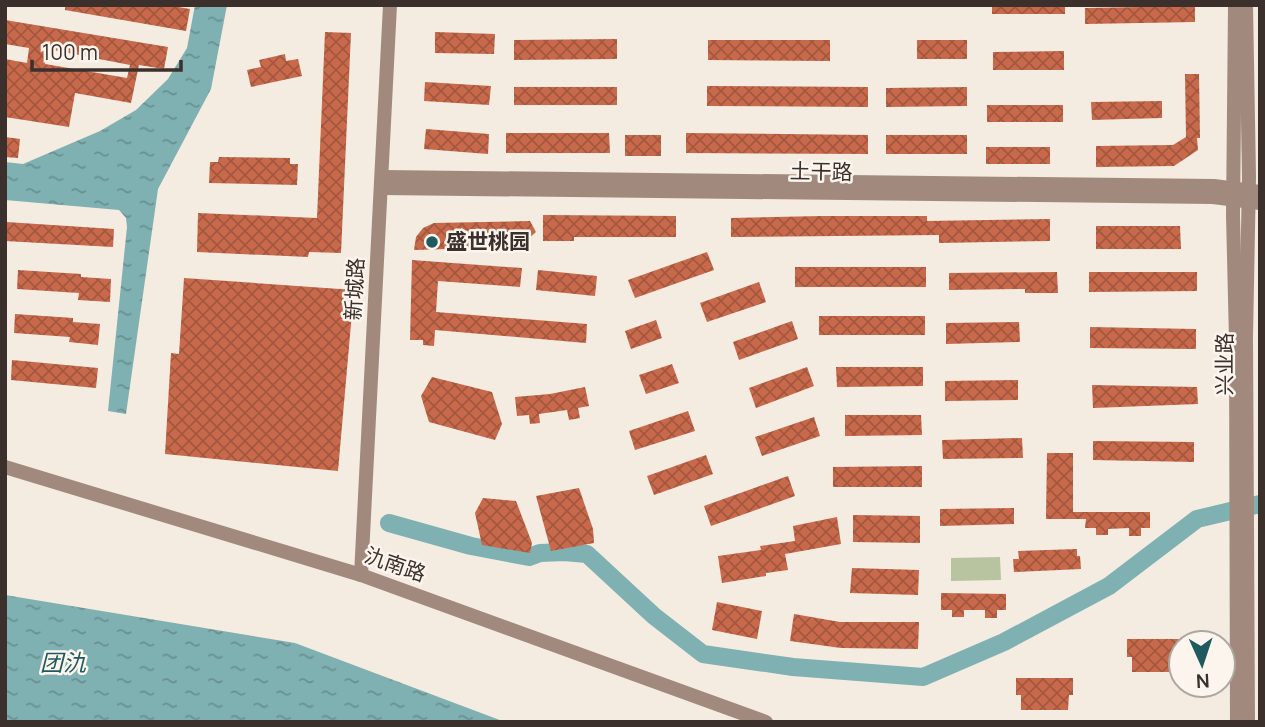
<svg xmlns="http://www.w3.org/2000/svg" width="1265" height="727" font-family="Manrope,'Noto Sans SC',sans-serif">
	<style>
		.grass { fill: #b8c4a0 }
		.water { fill: url(#water-ripples) }
		.lines { fill: none; stroke-linecap: round; stroke-linejoin: round }
		.river { stroke: #7fb0b2; stroke-width: 18 }
		.building { fill: url(#building-cross-hatch); fill-rule: evenodd }
		.secondary { stroke: #a18a7d; stroke-width: 14 }
		.poi-dot { fill: #1f5a5e; stroke: #fbf5ee; stroke-width: 2.5 }
		.labels { text-anchor: middle; stroke-width: 5; stroke-linejoin: round; paint-order: stroke }
		.street-label { font-size: 21px; fill: #3b302b; stroke: #fbf5ee }
		.poi-label { font-size: 21px; font-weight: bold; fill: #3b302b; stroke: #fbf5ee; text-anchor: start }
		.water-label { font-size: 23px; font-style: italic; fill: #1f5a5e; stroke: #fbf5ee }
	</style>
	<defs>
		<pattern id="water-ripples" width="26" height="14" patternUnits="userSpaceOnUse" patternTransform="scale(1.75)"><rect width="26" height="14" fill="#7fb0b2"/><path d="M2 4q2-2 4 0t4 0M15 11q2-2 4 0t4 0" fill="none" stroke="#699091"/></pattern>
		<pattern id="building-cross-hatch" width="8" height="8" patternUnits="userSpaceOnUse" patternTransform="scale(1.75)"><rect width="8" height="8" fill="#c8694b"/><path d="M0 0l8 8M0 8l8-8" fill="none" stroke="#a4573f"/></pattern>
	</defs>
	<rect width="100%" height="100%" fill="#f4ebe1"/>
	<path class="grass" d="M1000 557 1001 580 951 581V558Z"/>
	<g class="water">
		<path d="M195 5H227L211 89 158 189 126 414 108 411 127 227 126 218 119 210 5 200V162L23 164 100 131 136 110 168 79 187 48Z"/>
		<path d="M5 595 295 643 505 722H5Z"/>
	</g>
	<g class="lines">
		<path class="river" d="M389 523 471 546 529 557 540 553 564 552 587 554 654 616 703 654 793 667 923 677 1004 642 1109 586 1197 519 1260 504"/>
	</g>
	<g class="building">
		<path d="M65 5H167L190 9 186 31 65 10Z"/>
		<rect x="992" y="5" width="73" height="9"/>
		<path d="M1195 6V22L1085 24V8Z"/>
		<path d="M5 20 168 47 164 69 139 65 131 103 75 93 69 127 5 117V59L27 63 29 48 5 44ZM48 49 130 65 127 78 45 64Z"/>
		<path d="M325 32 351 33 341 253 309 252 308 257 197 252 198 213 317 218Z"/>
		<path d="M435 32 495 34 494 54 435 53Z"/>
		<path d="M617 39V59L514 60V40Z"/>
		<path d="M708 40H830V61L708 60Z"/>
		<rect x="917" y="40" width="50" height="19"/>
		<path d="M1064 51V70H993V52Z"/>
		<path d="M285 54 286 61 298 59 302 76 251 87 247 70 261 67 259 60Z"/>
		<path d="M1185 74H1199L1200 138H1197L1198 150 1174 166 1096 167V146L1173 145 1186 137Z"/>
		<path d="M425 82 491 86 489 105 424 101Z"/>
		<path d="M707 86 868 87V107L707 106Z"/>
		<rect x="514" y="87" width="103" height="18"/>
		<path d="M967 87V106L886 107V88Z"/>
		<path d="M1162 101V118L1092 120 1091 102Z"/>
		<rect x="987" y="105" width="76" height="17"/>
		<path d="M426 129 489 134 488 154 424 149Z"/>
		<path d="M506 133H609L610 153H506Z"/>
		<path d="M686 133 868 135V154L686 153Z"/>
		<rect x="625" y="135" width="36" height="21"/>
		<rect x="886" y="135" width="81" height="19"/>
		<path d="M5 137 20 139 18 158 5 157Z"/>
		<rect x="986" y="147" width="64" height="17"/>
		<path d="M219 157 290 158V164H298L297 185 209 183 210 162H218Z"/>
		<path d="M543 215 676 216V237H574V241H543Z"/>
		<path d="M821 216H927V221L1050 219V241L939 243V235L731 237V218Z"/>
		<path d="M530 221 536 232 519 247 414 250 416 237 423 228 434 223Z"/>
		<path d="M6 222 114 229 113 247 5 241Z"/>
		<path d="M1096 226H1180L1181 249H1096Z"/>
		<path d="M707 252 714 270 635 298 628 280Z"/>
		<path d="M412 260 522 268 520 287 438 281 436 312 587 324 586 343 435 330 434 346 423 345V340H410Z"/>
		<rect x="795" y="267" width="131" height="20"/>
		<path d="M18 270 81 274V277L111 279 110 302 78 300 79 293 17 289Z"/>
		<path d="M538 270 597 276 595 296 536 290Z"/>
		<path d="M1057 272 1058 293H1025V289L949 290V273Z"/>
		<path d="M1089 272H1197V291L1089 292Z"/>
		<path d="M184 278 354 290 338 471 165 454 171 353 179 354Z"/>
		<path d="M759 282 766 302 707 322 700 303Z"/>
		<path d="M15 314 73 318V322L100 324 98 345 69 342 70 337 14 333Z"/>
		<rect x="819" y="316" width="106" height="19"/>
		<path d="M656 320 662 338 631 349 625 331Z"/>
		<path d="M792 321 798 339 739 360 733 342Z"/>
		<path d="M1019 322 1020 342 946 344V323Z"/>
		<path d="M1090 327 1196 329V349L1090 348Z"/>
		<path d="M12 360 98 368 96 388 11 380Z"/>
		<path d="M672 364 679 383 646 394 639 375Z"/>
		<path d="M807 367 814 386 756 408 749 388Z"/>
		<path d="M836 367H923V386L837 387Z"/>
		<path d="M432 377 492 392 502 424 495 440 429 422 421 396Z"/>
		<path d="M1018 380V400L945 401V381Z"/>
		<path d="M1092 385 1197 387 1198 404 1093 408Z"/>
		<path d="M585 387 589 406 578 408 580 418 569 420 567 410 539 414 540 423 530 424 529 415 517 416 515 397 550 394Z"/>
		<path d="M688 411 695 431 635 450 629 431Z"/>
		<path d="M845 415H921L922 435 845 436Z"/>
		<path d="M814 417 820 436 762 456 755 437Z"/>
		<path d="M1022 438 1023 458 943 459 942 440Z"/>
		<path d="M1093 441 1194 442V462L1093 460Z"/>
		<path d="M1047 453H1073V512H1150V528H1141V536H1129V528L1108 529V535H1096V528H1085L1086 519H1046Z"/>
		<path d="M706 455 713 474 654 495 647 476Z"/>
		<path d="M922 466V487H833V467Z"/>
		<path d="M788 476 795 496 711 526 704 506Z"/>
		<path d="M579 488 593 529 594 543 551 551 536 496Z"/>
		<path d="M483 498 516 501 532 543 530 553 482 545 475 513Z"/>
		<path d="M1014 508V524L940 526V509Z"/>
		<path d="M853 515 920 516V543L853 542Z"/>
		<path d="M837 517 841 544 785 554 788 570 766 573V576L722 583 718 556 761 550 760 546 795 541 793 526Z"/>
		<path d="M1077 549V556H1080L1081 569 1014 572 1013 559H1019L1018 551Z"/>
		<path d="M852 568 919 570 918 595 850 593Z"/>
		<path d="M941 593 1006 594V610H997V618H985V610H964V617H952V610H941Z"/>
		<path d="M717 602 762 611 757 639 712 630Z"/>
		<path d="M794 614 840 622H919L918 649 841 648 790 641Z"/>
		<path d="M1127 639H1181L1179 672H1132V657H1127Z"/>
		<path d="M1016 678H1073V695H1069L1068 710H1021V695H1016Z"/>
	</g>
	<g class="lines">
		<g class="secondary">
			<path d="M1235 5 1233 215 1236 339 1237 722"/>
			<path d="M1246 5 1249 177 1246 337 1248 722"/>
			<path d="M383 177 1214 186 1260 192"/>
			<path d="M382 188 1213 197 1260 203"/>
			<path d="M5 467 361 575 766 722"/>
			<path d="M361 575 390 5"/>
		</g>
	</g>
	<circle class="poi-dot" cx="432" cy="242" r="7"/>
	<g class="labels">
		<g class="street-label">
			<text transform="translate(821 172) rotate(1)" y="7">土干路</text>
			<text transform="translate(355 289) rotate(-87)" y="7">新城路</text>
			<text transform="translate(1225 364) rotate(-90)" y="7">兴业路</text>
			<text transform="translate(395 565) rotate(19)" y="7">氿南路</text>
		</g>
		<g class="poi-label">
			<text x="446" y="249">盛世桃园</text>
		</g>
		<g class="water-label">
			<text x="63" y="671">团氿</text>
		</g>
	</g>
	<rect width="1265" height="727" fill="none" stroke="#3b302b" stroke-width="14"/>
	<g transform="translate(1202 664) rotate(177)"><circle r="33" fill="#fbf5ee" stroke="#aea6a0" stroke-width="2"/>
	<path d="M0-5L12 26L0 18L-12 26Z" fill="#1f5a5e"/>
	<text y="-10" font-size="19" font-weight="bold" text-anchor="middle" fill="#3b302b">N</text>
	</g>
	<path d="M32 60v10h149v-10" fill="none" stroke="#3b302b" stroke-width="3.5"/>
	<text x="42" y="60" font-size="21" fill="#3b302b" stroke="#fbf5ee" stroke-width="5" paint-order="stroke">100 m</text>
</svg>
